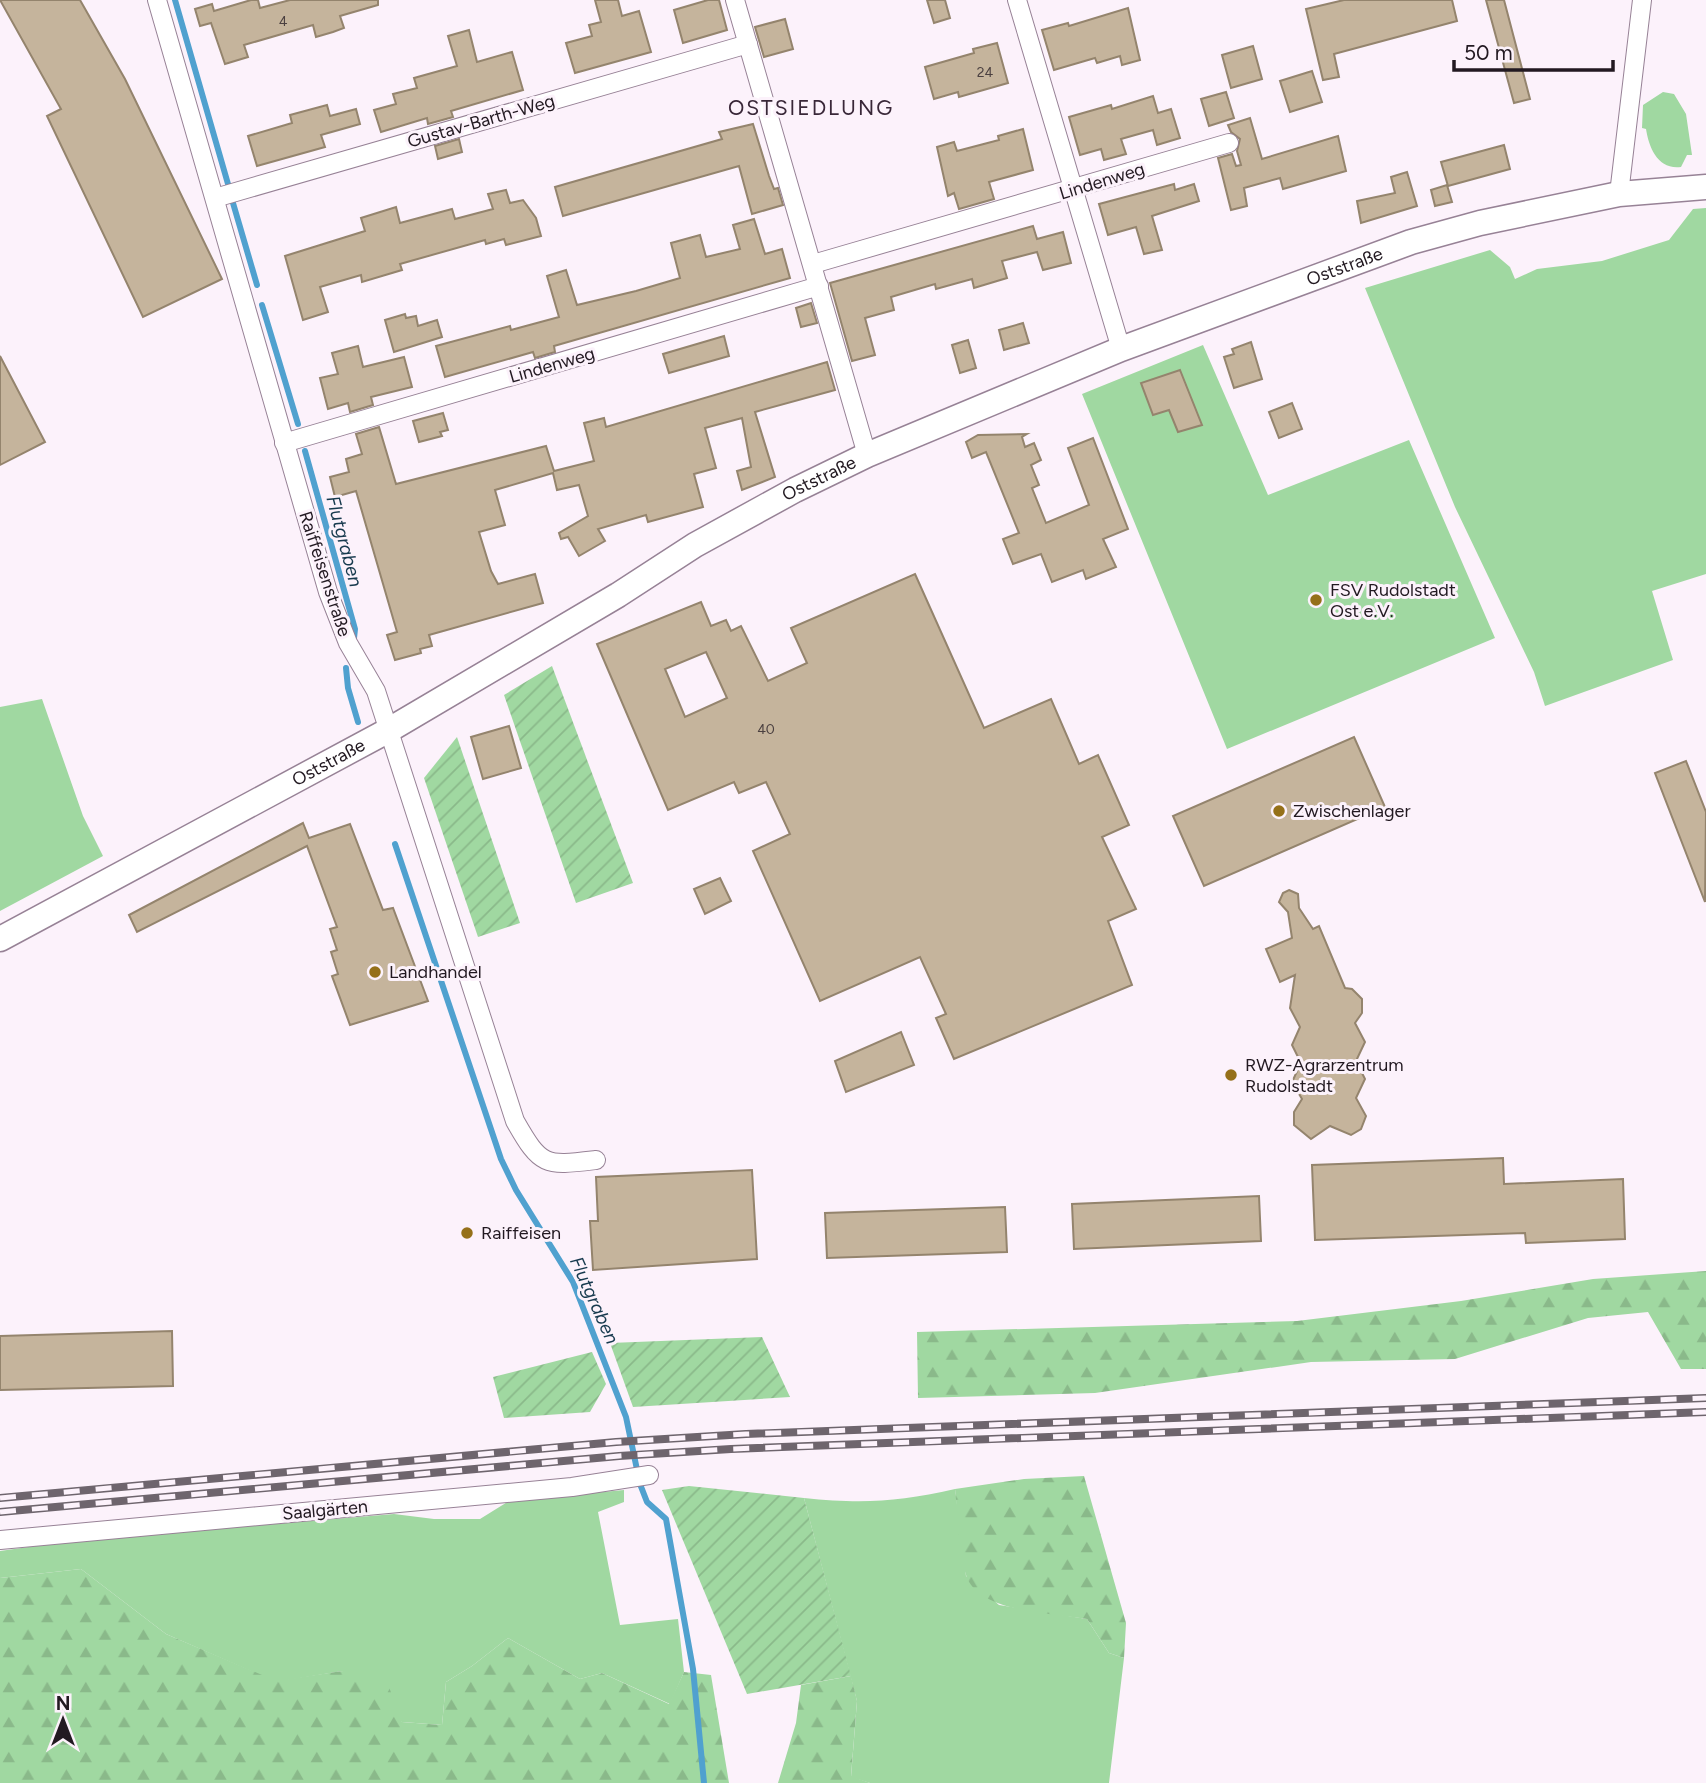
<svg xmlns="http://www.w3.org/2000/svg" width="1706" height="1783" font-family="Figtree,sans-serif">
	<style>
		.grass { fill: #a0d8a1 }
		.forest { fill: url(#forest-firs) }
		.garden { fill: url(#garden-furrows) }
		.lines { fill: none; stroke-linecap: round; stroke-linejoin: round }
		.stream { stroke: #50a1cf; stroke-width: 6 }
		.building { fill: #c5b49c; stroke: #94846d; stroke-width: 2; fill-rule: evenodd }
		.street-casing { stroke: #978296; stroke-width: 20 }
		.secondary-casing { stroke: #978296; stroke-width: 27 }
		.street { stroke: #fff; stroke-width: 18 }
		.secondary { stroke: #fff; stroke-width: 24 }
		.rail-casing { stroke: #6e656d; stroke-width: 8 }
		.rail { stroke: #fcf2fb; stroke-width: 5; stroke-dasharray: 16; stroke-linecap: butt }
		.poi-dot { fill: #957019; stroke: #fcf2fb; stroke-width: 2.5 }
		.labels { text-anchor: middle; stroke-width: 6; stroke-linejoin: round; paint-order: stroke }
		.number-label { font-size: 14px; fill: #4b4040 }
		.street-label { font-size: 18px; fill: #221921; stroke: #fcf2fb }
		.poi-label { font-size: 18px; fill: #221921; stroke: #fcf2fb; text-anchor: start }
		.water-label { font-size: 19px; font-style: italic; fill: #173a4e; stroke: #fcf2fb }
		.quarter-label { font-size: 21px; letter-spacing: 2px; fill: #392738; stroke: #fcf2fb }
	</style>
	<defs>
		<pattern id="forest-firs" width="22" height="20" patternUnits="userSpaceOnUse" patternTransform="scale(1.75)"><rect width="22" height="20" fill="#a0d8a1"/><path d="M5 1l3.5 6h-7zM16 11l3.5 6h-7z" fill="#8ab98a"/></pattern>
		<pattern id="garden-furrows" width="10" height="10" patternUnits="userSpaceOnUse" patternTransform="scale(1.75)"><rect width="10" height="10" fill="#a0d8a1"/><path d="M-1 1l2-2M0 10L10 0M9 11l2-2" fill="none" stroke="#8ab98a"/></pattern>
	</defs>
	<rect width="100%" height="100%" fill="#fcf2fb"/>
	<g class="grass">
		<path d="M1663 92 1674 94 1686 114 1692 155H1687L1681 167C1658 170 1649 148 1646 129L1642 128 1643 105Z"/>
		<path d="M1706 208V574L1652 591 1673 660 1545 706 1534 672 1455 507 1365 288 1490 250 1510 267 1515 279 1537 269 1602 261 1669 240 1693 209Z"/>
		<path d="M1203 345 1268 495 1409 440 1495 638 1227 749 1082 394Z"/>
		<path d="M42 699 83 816 103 856 0 911V707Z"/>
		<path d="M955 1489 966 1576 999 1605 1087 1619 1109 1653 1124 1658 1109 1783H870L851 1777 857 1701 804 1498C862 1504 898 1502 955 1489Z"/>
		<path d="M624 1490V1502L598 1512 620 1625 678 1619 684 1672 670 1704 602 1673 580 1679 508 1638 472 1666 446 1682 442 1725 402 1722 342 1671 276 1682 166 1634 81 1569 0 1578V1551L71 1541 394 1514 434 1519H480L509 1501Z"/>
	</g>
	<g class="forest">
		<path d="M1706 1271V1369H1681L1648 1312 1588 1318 1455 1359 1311 1362 1095 1393 918 1398 917 1332 1297 1321 1461 1301 1593 1279Z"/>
		<path d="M1084 1476 1126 1623 1124 1658 1109 1653 1087 1619C1053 1613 978 1613 966 1575 958 1549 958 1516 955 1489L1024 1479Z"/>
		<path d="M81 1569 166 1634 276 1681 342 1671 386 1679 402 1722 442 1725 446 1682 472 1666 508 1638 580 1679 602 1673 669 1704 684 1672 711 1675 729 1783H0V1578Z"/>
		<path d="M851 1676 857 1701 851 1776 870 1783H778L796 1723 801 1685Z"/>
	</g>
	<g class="garden">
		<path d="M552 666 633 883 576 903 504 695Z"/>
		<path d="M457 737 520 923 478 937 424 778Z"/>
		<path d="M762 1337 790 1397 633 1407 610 1343Z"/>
		<path d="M592 1352 606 1384 590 1412 504 1418 493 1377Z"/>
		<path d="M689 1486 804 1498 851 1676 747 1694 662 1490Z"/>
	</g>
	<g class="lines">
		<g class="stream">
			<path d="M175 0 228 184"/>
			<path d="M233 203 257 285"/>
			<path d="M262 305 298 424"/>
			<path d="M305 451 355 629 354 638"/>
			<path d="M346 668 348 688 358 722"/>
			<path d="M395 844 501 1159 516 1190 573 1282 626 1417 640 1484 647 1502 666 1519 693 1669 704 1783"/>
		</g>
	</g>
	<g class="building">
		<path d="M0 0H80L125 79 222 279 143 317 47 116 61 109Z"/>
		<path d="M251 0H258L260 8 290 0H378V5L340 16 344 28 333 32 316 37 313 25 244 45 248 57 225 64 211 23 200 26 195 9 212 4 214 11Z"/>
		<path d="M595 0H618L622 16 639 11 651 52 575 73 566 43 592 36 589 25 601 22Z"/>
		<path d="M708 0H719L727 30 683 43 674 10Z"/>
		<path d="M927 0H945L950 18 934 23Z"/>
		<path d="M1344 0H1452L1457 21 1334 54 1339 77 1323 80 1306 9Z"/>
		<path d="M1486 0H1504L1530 99 1514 103Z"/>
		<path d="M1128 8 1140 60 1122 65 1120 56 1097 63 1095 58 1054 70 1042 30 1068 23 1069 26Z"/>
		<path d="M785 19 793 49 764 57 755 27Z"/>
		<path d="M469 30 477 62 512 52 523 90 451 111 453 117 428 124 427 118 381 132 374 110 396 104 393 94 417 88 414 78 457 66 448 36Z"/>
		<path d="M997 43 1008 83 959 97 958 92 934 99 925 67 974 53 973 49Z"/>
		<path d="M1253 46 1262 79 1231 88 1222 55Z"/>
		<path d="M1312 71 1322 102 1290 112 1280 81Z"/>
		<path d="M1226 92 1234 118 1209 126 1201 99Z"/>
		<path d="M1153 96 1158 113 1171 109 1180 138 1157 145 1153 130 1121 139 1126 154 1104 160 1101 149 1080 155 1069 117 1111 105 1112 109Z"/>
		<path d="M327 105 330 116 356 109 360 124 321 135 325 147 257 166 248 136 292 123 290 115Z"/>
		<path d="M1250 118 1262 159 1338 136 1346 171 1283 189 1280 178 1244 188 1247 206 1231 210 1218 158 1232 154 1236 166 1241 165 1237 151 1240 139 1231 132 1228 125Z"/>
		<path d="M753 124 769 176 774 189 778 188 783 205 752 214 739 166 563 216 555 187 722 139 719 132Z"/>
		<path d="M1023 129 1033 170 989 182 994 199 959 209 954 193 948 196 937 147 954 142 957 151 999 140 998 136Z"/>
		<path d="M459 139 462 152 438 159 435 146Z"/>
		<path d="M1504 145 1510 169 1448 186 1441 162Z"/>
		<path d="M1407 172 1417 206 1361 223 1357 201 1395 193 1391 177Z"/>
		<path d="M1174 184 1175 190 1194 184 1199 201 1152 216 1162 250 1144 254 1136 227 1108 235 1099 204Z"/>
		<path d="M1447 185 1452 202 1435 206 1431 190Z"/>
		<path d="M506 190 510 203 523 200 536 218 541 236 506 245 504 239 486 244 485 240 400 264 402 270 362 282 361 275 320 287 328 312 303 320 285 256 365 231 361 218 396 207 400 223 452 209 455 219 493 209 488 194Z"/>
		<path d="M754 219 765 254 782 249 790 278 554 346 555 352 535 358 533 352 445 377 436 346 510 326 511 330 559 317 547 276 566 270 577 305 636 291 680 278 671 243 700 235 706 257 740 249 733 225Z"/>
		<path d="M1033 226 1037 239 1063 232 1071 263 1043 270 1037 252 1002 261 1007 278 974 288 972 279 936 289 935 284 891 297 894 310 865 318 875 355 852 361 830 283Z"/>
		<path d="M811 303 817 323 801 327 796 308Z"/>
		<path d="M405 314 406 318 416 316 418 326 437 320 442 337 394 352 385 320Z"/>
		<path d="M1023 323 1029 343 1004 350 999 330Z"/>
		<path d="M724 336 729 356 669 373 663 354Z"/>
		<path d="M968 340 976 368 960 373 952 345Z"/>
		<path d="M1251 342 1262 379 1234 388 1224 357 1234 354 1232 349Z"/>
		<path d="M358 346 363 367 404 357 412 387 371 397 373 405 350 412 348 403 328 409 320 378 338 374 332 353Z"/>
		<path d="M0 356 45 442 0 465Z"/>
		<path d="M827 362 835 390 755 412 775 477 742 490 737 471 751 467 742 418 705 428 716 468 694 474 703 507 648 522 646 515 598 529 605 541 579 556 568 537 561 539 559 533 588 516 579 485 557 490 553 473 495 490 505 525 479 532 491 571 498 584 535 574 543 603 429 635 432 646 420 649 421 653 395 660 387 635 397 632 356 491 335 497 330 477 349 472 346 459 362 454 356 434 379 427 396 484 546 446 554 471 594 461 584 423 604 418 606 427Z"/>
		<path d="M1180 370 1202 425 1178 432 1169 410 1153 415 1141 383Z"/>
		<path d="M1292 403 1302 429 1279 438 1269 412Z"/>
		<path d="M443 413 448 430 440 432 442 436 419 442 413 421Z"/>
		<path d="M1027 434 1022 437 1025 447 1034 443 1041 460 1031 465 1039 485 1032 488 1046 523 1089 505 1068 448 1093 438 1128 529 1103 539 1116 567 1086 579 1083 570 1052 582 1041 554 1013 564 1003 539 1019 533 986 452 972 458 966 442 978 435Z"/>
		<path d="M915 574 984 728 1051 699 1079 764 1098 755 1129 825 1102 837 1136 909 1108 921 1132 985 954 1059 936 1018 946 1014 920 957 820 1001 753 851 790 834 766 782 739 793 734 782 668 810 597 644 701 602 711 626 726 620 731 631 741 626 768 681 807 663 791 628ZM706 652 727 698 685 717 665 669Z"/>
		<path d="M509 726 521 768 483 779 471 737Z"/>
		<path d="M1354 737 1385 807 1204 886 1173 816Z"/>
		<path d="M1686 761 1706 812 1705 902 1655 773Z"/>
		<path d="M303 823 309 838 350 824 383 910 393 908 428 1001 350 1025 332 976 338 974 331 952 337 950 330 929 337 927 307 846 137 932 129 915Z"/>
		<path d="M720 878 731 901 705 914 694 889Z"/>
		<path d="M1289 890 1298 894 1299 908 1313 929 1319 926 1345 988 1352 989 1362 999V1013L1355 1023 1365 1042 1356 1061 1365 1079 1356 1098 1366 1116 1361 1129 1351 1135 1330 1126 1311 1139 1294 1125V1112L1302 1099 1292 1082 1301 1063 1292 1045 1300 1027 1290 1008 1295 975 1280 982 1266 949 1292 938 1288 912 1279 902 1283 893Z"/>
		<path d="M901 1032 914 1065 846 1092 835 1061Z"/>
		<path d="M1503 1158 1504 1184 1623 1179 1625 1239 1526 1243 1525 1233 1315 1240 1312 1165Z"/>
		<path d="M752 1170 757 1259 593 1270 590 1221H598L596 1177Z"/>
		<path d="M1259 1196 1261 1241 1074 1249 1072 1204Z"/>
		<path d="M1005 1207 1007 1252 827 1258 825 1213Z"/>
		<path d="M172 1331 173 1386 0 1390V1336Z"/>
	</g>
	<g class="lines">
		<defs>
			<g id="street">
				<path d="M157 0 328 592 348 643 376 691 515 1121C541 1167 545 1166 596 1160"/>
				<path d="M735 0 867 455"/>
				<path d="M1017 0 1121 349"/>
				<path d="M1619 194 1642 0"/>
				<path d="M215 198 748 44"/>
				<path d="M813 264 1229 143"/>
				<path d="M284 443 819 286"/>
				<path d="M0 1540 572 1487 649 1475"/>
			</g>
			<g id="secondary">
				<path id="s1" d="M0 939 389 730 618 595 695 545 795 490 867 455 1121 349 1411 242 1480 223 1619 194 1706 187"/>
			</g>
		</defs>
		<use href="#street" class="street-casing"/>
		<use href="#secondary" class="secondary-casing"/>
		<use href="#street" class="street"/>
		<use href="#secondary" class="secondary"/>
		<defs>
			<g id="rail">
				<path d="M0 1498 616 1442 746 1434 1706 1398"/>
				<path d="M0 1512 619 1456 731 1449 1706 1412"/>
			</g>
		</defs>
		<use href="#rail" class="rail-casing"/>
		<use href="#rail" class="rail"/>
	</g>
	<g class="poi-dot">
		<circle cx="1316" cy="600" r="7"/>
		<circle cx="1279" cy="811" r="7"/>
		<circle cx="375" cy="972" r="7"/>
		<circle cx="1231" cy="1075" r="7"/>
		<circle cx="467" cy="1233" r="7"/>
	</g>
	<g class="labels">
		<g class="number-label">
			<text x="283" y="26">4</text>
			<text x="985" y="77">24</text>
			<text x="766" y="734">40</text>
		</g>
		<g class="street-label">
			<text transform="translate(481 121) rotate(-16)" y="6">Gustav-Barth-Weg</text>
			<text transform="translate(1102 181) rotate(-17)" y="6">Lindenweg</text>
			<text dy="6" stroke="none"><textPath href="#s1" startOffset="1507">Oststraße</textPath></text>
			<text transform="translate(552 365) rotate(-16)" y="6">Lindenweg</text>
			<text dy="6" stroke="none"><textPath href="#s1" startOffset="940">Oststraße</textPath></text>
			<text transform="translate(325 574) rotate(72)" y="6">Raiffeisenstraße</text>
			<text dy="6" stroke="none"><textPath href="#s1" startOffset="373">Oststraße</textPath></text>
			<text transform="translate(325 1510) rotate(-5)" y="6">Saalgärten</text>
		</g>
		<g class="poi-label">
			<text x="1330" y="596">FSV Rudolstadt<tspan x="1330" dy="21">Ost e.V.</tspan></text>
			<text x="1293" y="817">Zwischenlager</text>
			<text x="389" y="978">Landhandel</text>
			<text x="1245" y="1071">RWZ-Agrarzentrum<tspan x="1245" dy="21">Rudolstadt</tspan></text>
			<text x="481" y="1239">Raiffeisen</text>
		</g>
		<g class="water-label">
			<text transform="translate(345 541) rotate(75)" y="7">Flutgraben</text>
			<text transform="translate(595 1300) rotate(66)" y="7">Flutgraben</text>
		</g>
		<g class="quarter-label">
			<text x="811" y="115">OSTSIEDLUNG</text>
		</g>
	</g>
	<g transform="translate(63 1720)" stroke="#fcf2fb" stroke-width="5" paint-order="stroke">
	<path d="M0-5L12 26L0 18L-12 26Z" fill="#221921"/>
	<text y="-10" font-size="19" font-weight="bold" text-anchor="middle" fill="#221921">N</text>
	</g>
	<path d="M1454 60v10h159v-10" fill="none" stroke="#221921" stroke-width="3.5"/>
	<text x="1464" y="60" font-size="21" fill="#221921" stroke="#fcf2fb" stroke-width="5" paint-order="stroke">50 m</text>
</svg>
